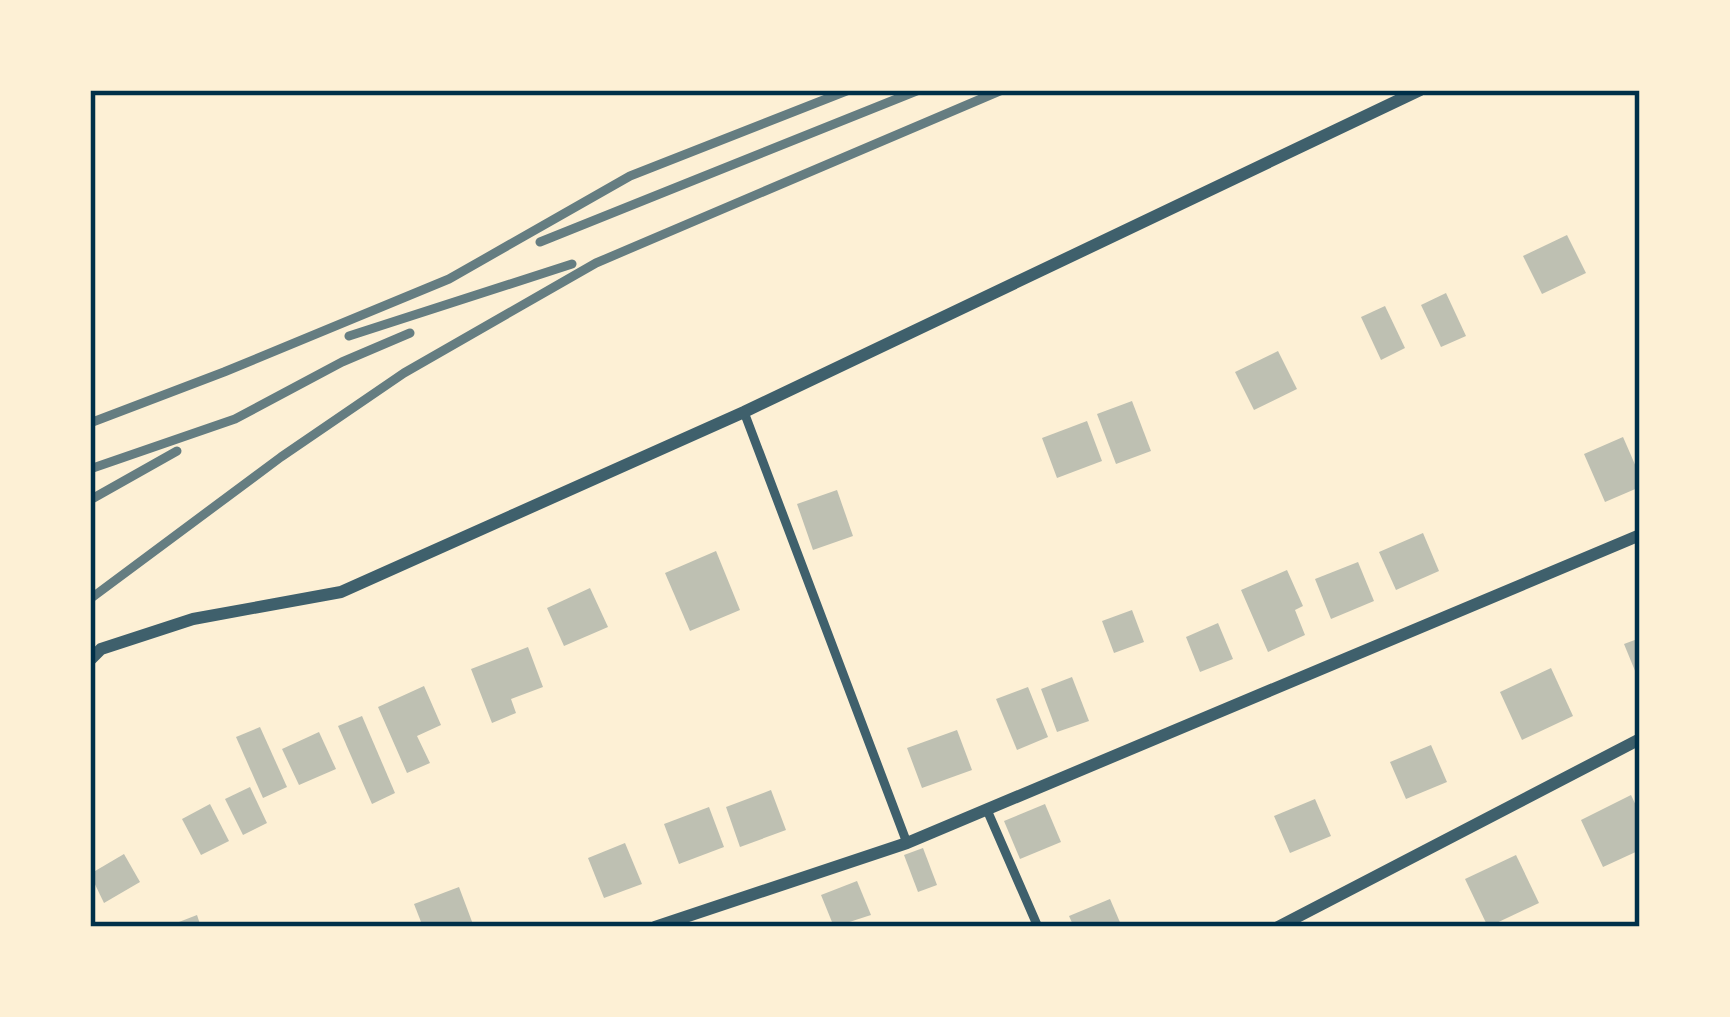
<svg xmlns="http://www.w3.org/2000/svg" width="1730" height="1017" font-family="Ubuntu,sans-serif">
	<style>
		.building { fill: #bec0b2 }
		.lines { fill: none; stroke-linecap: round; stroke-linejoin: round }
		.service { stroke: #3f606c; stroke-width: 9 }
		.minor { stroke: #3f606c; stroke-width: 12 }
		.rail { stroke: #657d81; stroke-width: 9 }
		.neatline { fill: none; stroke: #003049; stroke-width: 4.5 }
	</style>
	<rect width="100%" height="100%" fill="#fdf0d5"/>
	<g class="building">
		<path d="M1567 235 1586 273 1542 294 1523 256Z"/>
		<path d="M1446 293 1466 336 1441 347 1421 305Z"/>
		<path d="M1385 306 1405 348 1381 360 1361 317Z"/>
		<path d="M1278 351 1297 389 1254 410 1235 372Z"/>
		<path d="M1132 401 1151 451 1116 464 1097 414Z"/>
		<path d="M1087 421 1102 461 1057 478 1042 438Z"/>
		<path d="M1623 437 1640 476V487L1605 502 1584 454Z"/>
		<path d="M837 490 853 536 813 550 797 504Z"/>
		<path d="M1423 533 1439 571 1396 590 1379 552Z"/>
		<path d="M716 551 740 610 690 631 665 573Z"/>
		<path d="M1358 562 1374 601 1331 619 1315 579Z"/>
		<path d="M1287 570 1303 606 1295 610 1305 635 1268 652 1241 590Z"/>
		<path d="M590 588 608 627 564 646 547 608Z"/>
		<path d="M1132 610 1144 642 1114 653 1102 621Z"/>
		<path d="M1218 623 1233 659 1200 672 1186 637Z"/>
		<path d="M1640 638V683L1624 644Z"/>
		<path d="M528 647 543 687 511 699 516 713 492 723 471 669Z"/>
		<path d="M1551 668 1573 716 1522 740 1500 692Z"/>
		<path d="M1072 677 1089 721 1057 732 1041 689Z"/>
		<path d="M424 686 441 725 417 736 430 763 407 773 378 707Z"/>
		<path d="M1028 687 1048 737 1017 750 996 699Z"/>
		<path d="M362 716 395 793 372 804 338 726Z"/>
		<path d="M260 727 287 787 263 798 236 737Z"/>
		<path d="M957 730 972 770 922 788 907 748Z"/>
		<path d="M319 732 336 769 299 785 282 749Z"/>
		<path d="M1431 745 1447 782 1406 799 1390 762Z"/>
		<path d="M250 787 267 823 243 835 225 799Z"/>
		<path d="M771 790 786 830 740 847 726 807Z"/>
		<path d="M1631 795 1640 814V850L1603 867 1581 820Z"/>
		<path d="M1315 799 1331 836 1290 853 1274 816Z"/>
		<path d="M210 804 229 841 201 855 182 819Z"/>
		<path d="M1045 804 1061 842 1020 859 1004 821Z"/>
		<path d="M709 807 724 847 679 864 664 824Z"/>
		<path d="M625 843 642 884 604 898 588 858Z"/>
		<path d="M923 848 937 885 918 892 904 855Z"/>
		<path d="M124 854 140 882 104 903 90 874Z"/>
		<path d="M1516 855 1539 903 1488 927 1465 879Z"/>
		<path d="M857 881 871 915 834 927 821 895Z"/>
		<path d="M459 887 474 927H423L414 904Z"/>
		<path d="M1110 899 1122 927H1074L1069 916Z"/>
		<path d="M197 915 201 927H166Z"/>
	</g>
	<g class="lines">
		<g class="service">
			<path d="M744 412 907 843"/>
			<path d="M987 810 1038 927"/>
		</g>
		<g class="minor">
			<path d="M90 660 101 649 193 619 341 592 744 412 1420 90"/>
			<path d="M655 927 907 843 1640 535"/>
			<path d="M1278 927 1640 739"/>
		</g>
		<g class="rail">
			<path d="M540 242 919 90"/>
			<path d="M349 336 572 264"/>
			<path d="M90 423 224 372 449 279 630 176 849 90"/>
			<path d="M90 469 235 419 342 362 410 333"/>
			<path d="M90 500 177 451"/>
			<path d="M90 599 281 457 404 373 596 263 1002 90"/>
		</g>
	</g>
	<rect width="1730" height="1017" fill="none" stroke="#fdf0d5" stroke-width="186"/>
	<rect x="93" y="93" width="1544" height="831" class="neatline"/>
</svg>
